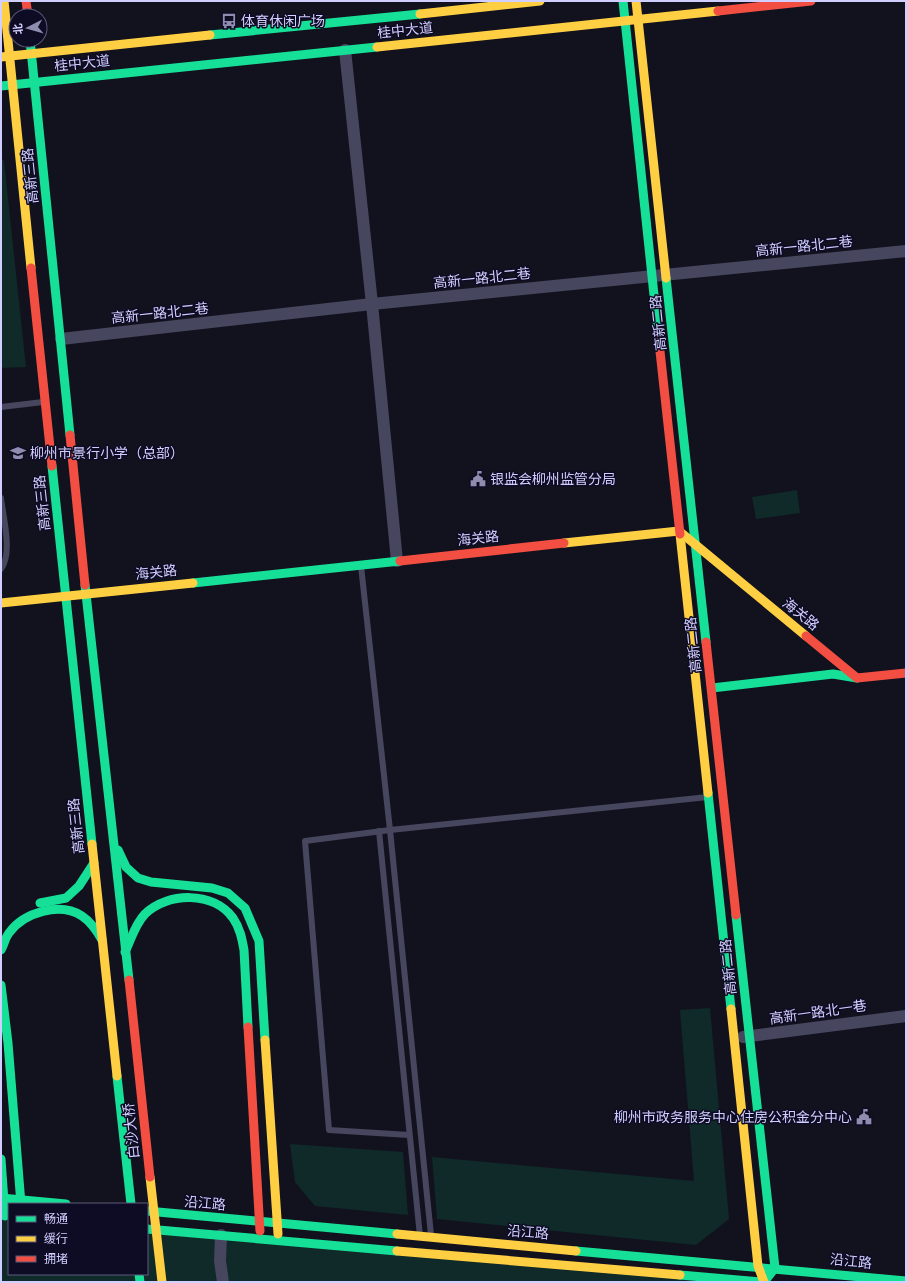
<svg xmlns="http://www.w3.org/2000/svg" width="907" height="1283" font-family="Helvetica,'Noto Sans SC',sans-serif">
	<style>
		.green { fill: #0f2a28 }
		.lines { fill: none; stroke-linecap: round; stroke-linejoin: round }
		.lane { stroke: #46475f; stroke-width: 6 }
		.street { stroke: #46475f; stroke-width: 12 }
		.fast { stroke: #16e098; stroke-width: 9 }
		.slow { stroke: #ffcf43; stroke-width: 9 }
		.jam { stroke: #f24e42; stroke-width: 9 }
		.labels { text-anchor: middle; stroke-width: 3; stroke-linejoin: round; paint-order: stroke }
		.poi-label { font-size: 14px; fill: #d1cfff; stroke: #0e0c24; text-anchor: start }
		.street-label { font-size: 14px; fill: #d1cfff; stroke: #0e0c24 }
	</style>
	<rect width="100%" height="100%" fill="#12121e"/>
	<g class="green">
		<path d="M1 158 4 161 26 367 1 368Z"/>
		<path d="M797 490 800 513 756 519 752 497Z"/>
		<path d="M710 1008 729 1219 696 1245 437 1219 432 1157 694 1181 680 1010Z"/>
		<path d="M290 1144 403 1152 408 1215 315 1206 295 1182Z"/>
		<path d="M1 1215 9 1216V1274H147V1229L761 1282H1Z"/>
	</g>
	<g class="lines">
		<g class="lane">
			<path d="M1 407 43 402"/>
			<path d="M1 498C3 516 13 554 1 569"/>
			<path d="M361 566 390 830 431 1235"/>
			<path d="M379 831 420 1236"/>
			<path d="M409 1135 329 1130 305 841 390 830 708 797"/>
		</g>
		<g class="street">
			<path d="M345 50 372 304 397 561"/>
			<path d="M61 339 372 304 906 251"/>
			<path d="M743 1037 906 1016"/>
			<path d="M221 1235 220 1261 223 1282"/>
		</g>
		<g class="fast">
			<path d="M623 1 658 333"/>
			<path d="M210 35 420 14"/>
			<path d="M30 40 70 435"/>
			<path d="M1 86 377 47"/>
			<path d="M666 278 706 642"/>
			<path d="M52 466 92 844"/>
			<path d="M193 583 400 561"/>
			<path d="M85 585 129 980"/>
			<path d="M712 688 833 674 857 678"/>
			<path d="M708 793 731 1009"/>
			<path d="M118 850 126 867 138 878 151 882 212 888 228 893 245 908 259 941 265 1040"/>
			<path d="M40 903 66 898 79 886 94 863"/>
			<path d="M736 915 775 1268 764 1282"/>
			<path d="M1 950C4 945 5 938 9 933 24 912 60 902 82 916 91 922 97 931 102 940"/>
			<path d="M125 952C131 940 135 924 145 914 168 892 213 891 233 918 240 928 242 939 244 950L248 1027"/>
			<path d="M1 985 8 1043 21 1204"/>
			<path d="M117 1076 131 1204"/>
			<path d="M1 1159 5 1216"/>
			<path d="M1 1198 66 1204"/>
			<path d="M147 1211 397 1234"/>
			<path d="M147 1229 397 1251"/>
			<path d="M576 1251 906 1281"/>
			<path d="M139 1274 140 1282"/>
			<path d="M680 1275 761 1282"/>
		</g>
		<g class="slow">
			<path d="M4 1 31 268"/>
			<path d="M636 1 666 278"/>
			<path d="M420 14 540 1"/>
			<path d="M377 47 718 11"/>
			<path d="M1 57 210 35"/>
			<path d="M680 534 708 793"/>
			<path d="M564 543 679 531 806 636"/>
			<path d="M1 603 193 583"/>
			<path d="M92 844 117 1076"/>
			<path d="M731 1009 758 1266 764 1282"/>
			<path d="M265 1040 278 1234"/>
			<path d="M150 1177 162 1282"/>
			<path d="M397 1234 576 1251"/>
			<path d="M397 1251 680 1275"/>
		</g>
		<g class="jam">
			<path d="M26 1 28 16"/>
			<path d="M718 11 811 1"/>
			<path d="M31 268 52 466"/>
			<path d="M658 333 680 534"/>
			<path d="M70 435 85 585"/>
			<path d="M400 561 564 543"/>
			<path d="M806 636 857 678 906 673"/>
			<path d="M706 642 736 915"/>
			<path d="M129 980 150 1177"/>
			<path d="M248 1027 260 1231"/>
		</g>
	</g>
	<defs>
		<symbol id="bus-bare" viewBox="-9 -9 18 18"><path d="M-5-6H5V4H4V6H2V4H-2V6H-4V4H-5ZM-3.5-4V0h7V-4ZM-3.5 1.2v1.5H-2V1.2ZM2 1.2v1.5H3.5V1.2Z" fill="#8e8db0" stroke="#0e0c24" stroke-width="2.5" paint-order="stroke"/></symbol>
		<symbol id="school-bare" viewBox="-9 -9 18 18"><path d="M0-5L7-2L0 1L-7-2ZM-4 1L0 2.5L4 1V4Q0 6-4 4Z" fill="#8e8db0" stroke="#0e0c24" stroke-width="2.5" paint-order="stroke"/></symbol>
		<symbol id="civic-bare" viewBox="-9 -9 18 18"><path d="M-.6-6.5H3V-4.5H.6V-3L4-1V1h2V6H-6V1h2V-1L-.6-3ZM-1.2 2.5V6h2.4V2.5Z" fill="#8e8db0" stroke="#0e0c24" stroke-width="2.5" paint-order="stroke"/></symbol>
	</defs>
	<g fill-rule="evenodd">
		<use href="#bus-bare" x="218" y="10" width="22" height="22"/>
		<use href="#school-bare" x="7" y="442" width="22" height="22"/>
		<use href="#civic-bare" x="467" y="468" width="22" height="22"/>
		<use href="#civic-bare" x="853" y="1106" width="22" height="22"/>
	</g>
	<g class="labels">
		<g class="poi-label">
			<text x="241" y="26">体育休闲广场</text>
			<text x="30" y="458">柳州市景行小学（总部）</text>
			<text x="490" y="484">银监会柳州监管分局</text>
			<text x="852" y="1122" text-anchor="end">柳州市政务服务中心住房公积金分中心</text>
		</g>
		<g class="street-label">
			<text transform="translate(405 30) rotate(-6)" y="5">桂中大道</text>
			<text transform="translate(82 63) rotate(-6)" y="5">桂中大道</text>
			<text transform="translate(30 176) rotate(-96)" y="5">高新三路</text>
			<text transform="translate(804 246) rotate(-6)" y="5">高新一路北二巷</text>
			<text transform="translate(482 278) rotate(-6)" y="5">高新一路北二巷</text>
			<text transform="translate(160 313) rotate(-6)" y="5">高新一路北二巷</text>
			<text transform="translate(658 323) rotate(-96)" y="5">高新二路</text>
			<text transform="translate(42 503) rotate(-96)" y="5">高新三路</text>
			<text transform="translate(478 538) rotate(-6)" y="5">海关路</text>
			<text transform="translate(156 572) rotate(-6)" y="5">海关路</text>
			<text transform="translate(801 614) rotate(39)" y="5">海关路</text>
			<text transform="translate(693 645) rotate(-96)" y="5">高新二路</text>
			<text transform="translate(76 826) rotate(-96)" y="5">高新三路</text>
			<text transform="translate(728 967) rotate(-96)" y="5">高新二路</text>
			<text transform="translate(818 1012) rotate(-8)" y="5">高新一路北一巷</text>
			<text transform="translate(131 1131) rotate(-96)" y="5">白沙大桥</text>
			<text transform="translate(205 1203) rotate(5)" y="5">沿江路</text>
			<text transform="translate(528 1232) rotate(5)" y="5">沿江路</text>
			<text transform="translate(851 1261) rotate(6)" y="5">沿江路</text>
		</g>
	</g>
	<rect width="907" height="1283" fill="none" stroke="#d1cfff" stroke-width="4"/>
	<rect x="8" y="1203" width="140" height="72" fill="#0e0c24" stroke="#5c5a7c"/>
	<rect x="16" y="1216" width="20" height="6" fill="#16e098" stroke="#5c5a7c"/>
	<text x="44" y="1223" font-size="12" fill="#d1cfff">畅通</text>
	<rect x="16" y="1236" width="20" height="6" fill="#ffcf43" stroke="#5c5a7c"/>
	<text x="44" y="1243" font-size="12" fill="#d1cfff">缓行</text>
	<rect x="16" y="1256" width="20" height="6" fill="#f24e42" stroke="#5c5a7c"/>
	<text x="44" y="1263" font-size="12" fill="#d1cfff">拥堵</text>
	<g transform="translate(28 28) rotate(264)"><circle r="19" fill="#0e0c24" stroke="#5c5a7c"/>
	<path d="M0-3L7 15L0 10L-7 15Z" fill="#8e8db0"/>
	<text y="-6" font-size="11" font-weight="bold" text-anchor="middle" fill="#d1cfff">北</text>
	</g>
</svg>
